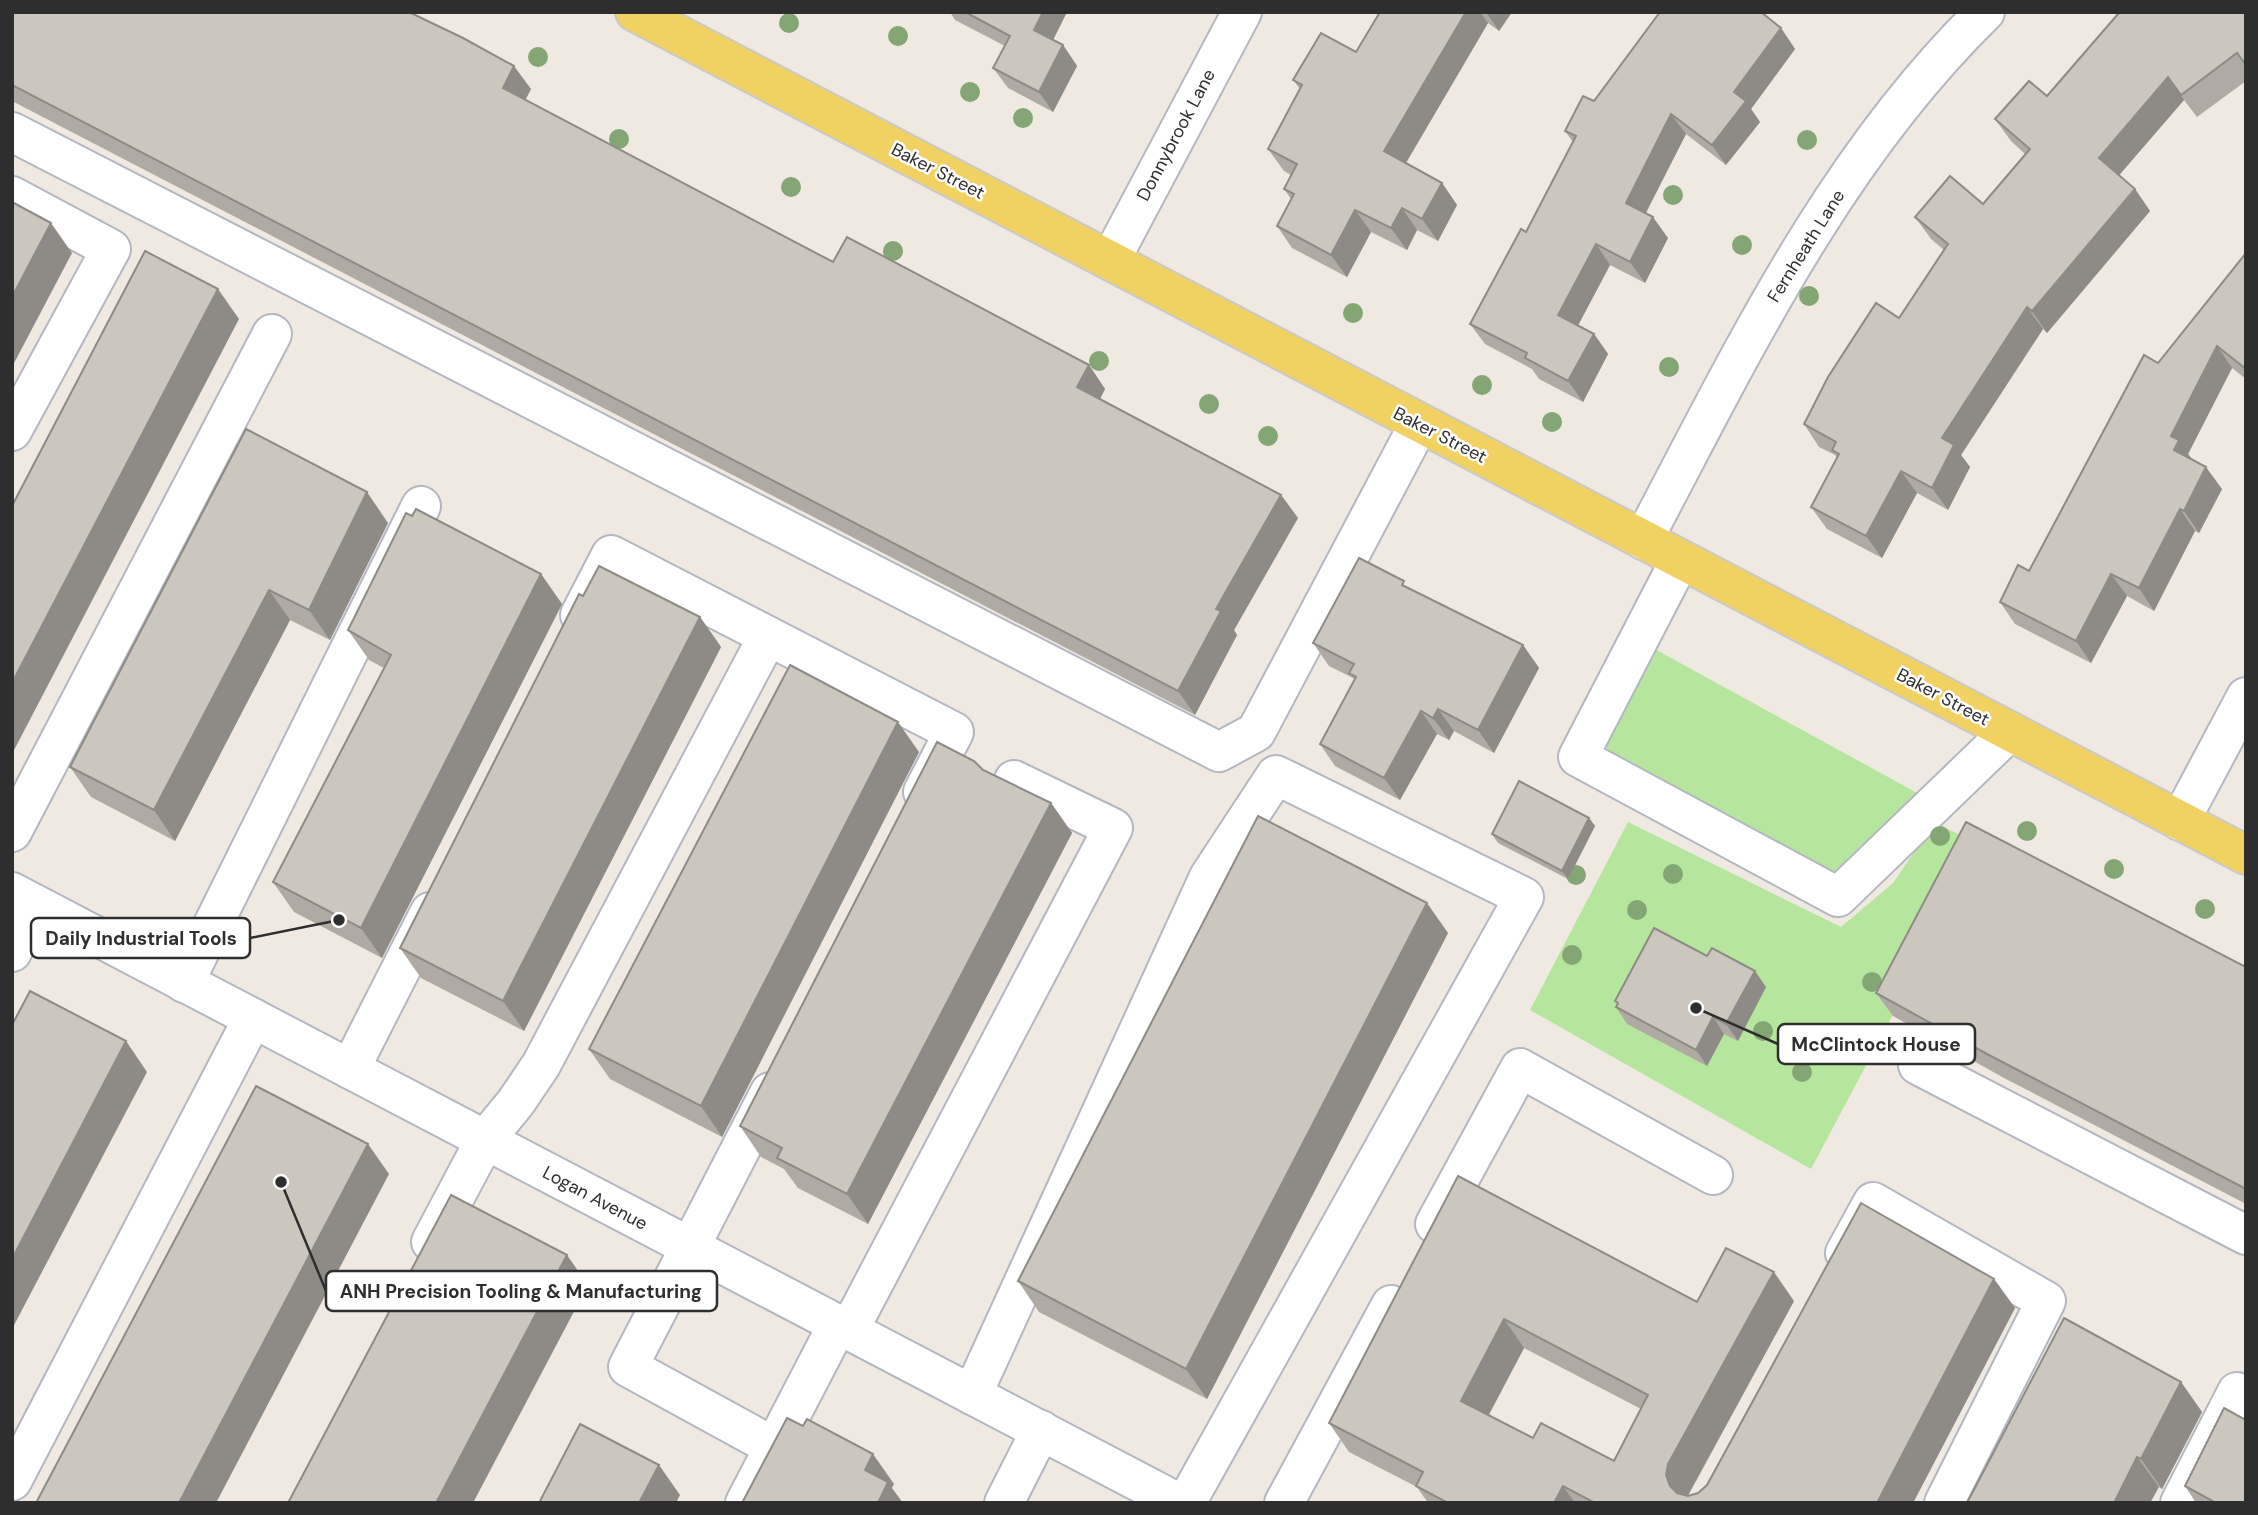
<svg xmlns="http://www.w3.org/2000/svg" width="2258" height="1515" font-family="'DM Sans',sans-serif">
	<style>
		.green { fill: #b6e59e }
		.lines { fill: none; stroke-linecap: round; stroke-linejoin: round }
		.minor-casing { stroke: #b4b7c1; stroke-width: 42 }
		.major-casing { stroke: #c9c9c9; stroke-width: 42 }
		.minor { stroke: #fff; stroke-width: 38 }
		.major { stroke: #f2d163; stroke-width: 38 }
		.tree { fill: #84a574 }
		.wall { fill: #afaba4; fill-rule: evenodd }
		.shaded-wall { fill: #8e8b86 }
		.building { fill: #cbc7bf; stroke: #8e8b86; stroke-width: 2; fill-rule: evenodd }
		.labels { text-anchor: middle; stroke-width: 5; stroke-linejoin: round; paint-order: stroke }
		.street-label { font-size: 18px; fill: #2e2e2e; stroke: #fff }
		.leader { fill: none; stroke: #2e2e2e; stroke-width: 2.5 }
		.callout-dot { fill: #2e2e2e; stroke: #fff; stroke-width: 2.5 }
		.callout { fill: #fff; stroke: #2e2e2e; stroke-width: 2.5 }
		.callout-label { font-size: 19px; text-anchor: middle; font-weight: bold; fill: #2e2e2e }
	</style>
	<rect width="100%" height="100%" fill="#efe9e1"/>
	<g class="green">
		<path d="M1651 647 1919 794 1840 877 1609 758 1604 731Z"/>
		<path d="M1628 822 1841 927 1893 883 1934 823 1983 845 1811 1169 1530 1010Z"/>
	</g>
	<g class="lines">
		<defs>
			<g id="minor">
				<path d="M12 132 1219 752 1256 732 1419 424"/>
				<path d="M12 196 111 249 12 431"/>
				<path d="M1111 259 1242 12"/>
				<path d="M1643 540C1741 355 1833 160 1985 12"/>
				<path d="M1680 560 1578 757 1838 897 2009 732"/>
				<path d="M580 615 611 555 954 732 923 792"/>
				<path d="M2180 821 2246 697"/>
				<path d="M12 832 272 334"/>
				<path d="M12 892 1179 1503"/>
				<path d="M12 952 36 905"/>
				<path d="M184 983 421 506"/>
				<path d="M1918 1065 2246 1235"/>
				<path d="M350 1069 430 912"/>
				<path d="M770 1092 628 1367 774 1447"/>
				<path d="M1435 1224 1520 1068 1713 1175"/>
				<path d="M431 1242 485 1140 516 1102 541 1065 768 636"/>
				<path d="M1845 1253 1873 1202 2046 1301 1944 1503"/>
				<path d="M849 1330 1113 828 1014 780"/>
				<path d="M972 1395 1209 877 1276 775 1524 897 1186 1503"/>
				<path d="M12 1481 253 1018"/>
				<path d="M745 1503 838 1324"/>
				<path d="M1004 1503 1041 1430"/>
				<path d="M1284 1503 1391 1305"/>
				<path d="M2180 1503 2237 1392 2246 1396"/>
			</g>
			<path id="major" d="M635 12 2246 855"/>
		</defs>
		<use href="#minor" class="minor-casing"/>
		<use href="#major" class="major-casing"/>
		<use href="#minor" class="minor"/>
		<use href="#major" class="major"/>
	</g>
	<g class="tree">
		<circle cx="789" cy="23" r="10"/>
		<circle cx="898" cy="36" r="10"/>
		<circle cx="538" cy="57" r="10"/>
		<circle cx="970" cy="92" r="10"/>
		<circle cx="1023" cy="118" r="10"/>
		<circle cx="619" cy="139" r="10"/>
		<circle cx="1807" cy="140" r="10"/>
		<circle cx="791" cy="187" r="10"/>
		<circle cx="1673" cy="195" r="10"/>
		<circle cx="1742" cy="245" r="10"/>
		<circle cx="893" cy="251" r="10"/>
		<circle cx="1809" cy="296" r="10"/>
		<circle cx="1353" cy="313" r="10"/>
		<circle cx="1099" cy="361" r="10"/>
		<circle cx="1669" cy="367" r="10"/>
		<circle cx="1482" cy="385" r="10"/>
		<circle cx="1209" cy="404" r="10"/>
		<circle cx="1552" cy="422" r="10"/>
		<circle cx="1268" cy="436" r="10"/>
		<circle cx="2027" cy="831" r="10"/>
		<circle cx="1940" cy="836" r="10"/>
		<circle cx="2114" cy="869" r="10"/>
		<circle cx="1673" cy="874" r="10"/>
		<circle cx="1576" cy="875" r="10"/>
		<circle cx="2205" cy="909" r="10"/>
		<circle cx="1637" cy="910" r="10"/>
		<circle cx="1572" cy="955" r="10"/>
		<circle cx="1872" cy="982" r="10"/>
		<circle cx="1763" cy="1031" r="10"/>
		<circle cx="1802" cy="1072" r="10"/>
	</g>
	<g class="wall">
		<path d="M12 12 531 89 525 100 833 262 1089 365 1105 389 1100 399 1281 495 1298 518 1234 630 1237 635 1195 715 12 101Z"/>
		<path d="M950 12H1067L1053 40 1063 45 1077 66 1053 112 1008 88 993 68 1005 46 955 20Z"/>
		<path d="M1380 12H1512L1499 31 1488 23 1406 163 1442 183 1457 205 1438 241 1417 230 1407 250 1371 232 1347 277 1292 248 1277 226 1291 199 1284 189 1291 175 1284 171 1268 149 1300 89 1293 80 1356 52Z"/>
		<path d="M2246 12V81L2197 117 2184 100 2119 175 2135 189 2150 211 2047 333 2043 329 1961 455 1970 467 1948 510 1917 493 1882 558 1827 529 1811 507 1837 458 1835 455 1819 447 1804 424 1899 318 1944 250 1931 239 1915 217 1983 204 2025 154 2011 141 1995 119Z"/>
		<path d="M1781 28 1795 49 1751 109 1760 122 1726 165 1686 134 1646 213 1668 238 1645 283 1610 265 1578 325 1594 334 1608 354 1583 402 1539 379 1532 369 1485 344 1470 324 1526 232 1573 142 1565 131 1594 101Z"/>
		<path d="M2246 253V379L2232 368 2188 454 2193 460 2222 489 2199 533 2195 531 2154 611 2127 596 2091 663 2015 624 2000 602 2029 571 2158 363Z"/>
		<path d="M246 429 388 523 330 640 290 620 175 841 91 797 70 767Z"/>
		<path d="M541 574 562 604 382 958 294 912 273 882 384 668 369 660 348 630Z"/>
		<path d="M1410 589 1523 645 1539 668 1494 753 1454 731 1449 740 1437 734 1400 800 1335 766 1320 744 1355 680 1353 678 1329 666 1313 643Z"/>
		<path d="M700 617 721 647 524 1031 421 978 400 948Z"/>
		<path d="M919 752 722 1137 610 1079 589 1049Z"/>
		<path d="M983 770 1051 803 1072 833 868 1224 798 1188 784 1169 761 1157 740 1126Z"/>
		<path d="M1589 818 1595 826 1568 879 1498 843 1492 834Z"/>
		<path d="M1448 933 1207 1399 1039 1312 1018 1281Z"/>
		<path d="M2246 967V1204L2004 1078 1893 1016 1876 993Z"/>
		<path d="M1766 987 1738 1041 1724 1034 1707 1066 1627 1024 1616 1007 1617 1004 1615 1001Z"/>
		<path d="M1458 1176 1697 1302 1794 1301 1688 1496 1698 1493 1994 1279 2015 1308 1913 1503H1428L1417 1487 1349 1452 1329 1423ZM1524 1348 1641 1409 1614 1461 1533 1438 1489 1415Z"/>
		<path d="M2181 1382 2202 1412 2162 1489 2159 1487 1967 1503Z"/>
		<path d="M2185 1486 2246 1503H2196Z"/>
	</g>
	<g class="shaded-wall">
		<path d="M1043 12H1067L1048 50 1034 30Z"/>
		<path d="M1466 12H1480L1488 23 1400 173 1384 151Z"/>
		<path d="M1486 12H1512L1499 31Z"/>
		<path d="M1781 28 1795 49 1751 109 1760 122 1726 165 1712 145 1734 92Z"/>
		<path d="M1063 45 1077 66 1053 112 1039 92Z"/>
		<path d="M514 66 531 89 519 112 503 88Z"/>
		<path d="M2168 77 2184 100 2115 180 2099 158Z"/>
		<path d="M1671 114 1686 134 1640 224 1626 203Z"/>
		<path d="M1442 183 1457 205 1438 241 1422 219Z"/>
		<path d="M2135 189 2150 211 2047 333 2032 311Z"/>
		<path d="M1402 208 1417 230 1407 250 1391 228Z"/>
		<path d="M1355 210 1371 232 1347 277 1331 255Z"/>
		<path d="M1653 217 1668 238 1645 283 1630 262Z"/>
		<path d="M51 223 72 253 12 367V297Z"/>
		<path d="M1596 244 1610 265 1573 335 1558 315Z"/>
		<path d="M218 289 239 319 12 754V683Z"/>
		<path d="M2027 307 2043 329 1961 455 1970 467 1948 510 1932 488 1942 438Z"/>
		<path d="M1594 334 1608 354 1583 402 1568 381Z"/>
		<path d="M2217 346 2232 368 2188 454 2194 462 2174 450 2171 436Z"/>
		<path d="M1089 365 1105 389 1094 411 1077 387Z"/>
		<path d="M2206 467 2222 489 2199 533 2184 511Z"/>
		<path d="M1901 471 1917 493 1882 558 1866 536Z"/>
		<path d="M367 492 388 523 330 640 309 610Z"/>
		<path d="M1281 495 1298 518 1234 630 1237 635 1195 715 1178 691 1216 609Z"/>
		<path d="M2180 509 2195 531 2154 611 2139 588Z"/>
		<path d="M541 574 562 604 382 958 361 928Z"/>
		<path d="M2111 574 2127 596 2091 663 2076 641Z"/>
		<path d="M269 590 290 620 175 841 154 810Z"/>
		<path d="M700 617 721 647 524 1031 503 1001Z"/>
		<path d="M1523 645 1539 668 1494 753 1478 730Z"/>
		<path d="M1438 709 1454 731 1449 740 1433 718Z"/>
		<path d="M1421 711 1437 734 1400 800 1384 778Z"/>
		<path d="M898 722 919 752 722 1137 701 1106Z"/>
		<path d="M1051 803 1072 833 868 1224 847 1194Z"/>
		<path d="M1589 818 1595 826 1568 879 1562 871Z"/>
		<path d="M1427 903 1448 933 1207 1399 1186 1369Z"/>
		<path d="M1755 971 1766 987 1738 1041 1726 1024Z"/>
		<path d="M1713 1017 1724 1034 1707 1066 1696 1050Z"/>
		<path d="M126 1041 147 1072 12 1329V1259Z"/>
		<path d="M368 1144 389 1174 216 1503H179Z"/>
		<path d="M567 1255 588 1285 473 1503H436Z"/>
		<path d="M1774 1272 1794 1301 1689 1493 1687 1503 1670 1486 1666 1475 1668 1464Z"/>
		<path d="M1994 1279 2015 1308 1913 1503H1877Z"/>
		<path d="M1504 1319 1524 1348 1481 1429 1461 1401Z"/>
		<path d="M2181 1382 2202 1412 2162 1489 2141 1459Z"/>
		<path d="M873 1454 894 1484 892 1488 903 1503H878L865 1470Z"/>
		<path d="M2137 1457 2159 1487 2150 1503H2114Z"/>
		<path d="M659 1465 680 1495 676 1503H639Z"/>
		<path d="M1563 1486 1575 1503H1554Z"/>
	</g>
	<g class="building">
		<path d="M12 12H409L463 38 514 66 503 88 833 262 847 237 1089 365 1077 387 1281 495 1216 609 1221 611 1178 691 12 85Z"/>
		<path d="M965 12H1043L1034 30 1063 45 1039 92 993 68 1010 36Z"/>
		<path d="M1380 12H1466L1384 151 1442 183 1422 219 1402 208 1391 228 1355 210 1331 255 1277 226 1294 194 1284 189 1297 164 1268 149 1302 85 1293 80 1321 33 1356 52Z"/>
		<path d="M1660 12H1761L1781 28 1734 92 1746 101 1712 145 1671 114 1626 203 1653 217 1630 262 1596 244 1558 315 1594 334 1568 381 1525 358 1527 353 1470 324 1521 229 1526 232 1576 136 1565 131 1583 96 1594 101Z"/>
		<path d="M2117 12H2246V65L2237 53 2181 95 2168 77 2099 158 2135 189 2032 311 2027 307 1942 438 1954 445 1932 488 1901 471 1866 536 1811 507 1839 454 1832 450 1836 442 1804 424 1828 377 1876 303 1899 318 1948 244 1915 217 1950 176 1983 204 2030 149 1995 119 2029 81 2047 96 2118 14Z"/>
		<path d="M12 202 51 223 12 297Z"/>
		<path d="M145 251 218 289 12 683V506Z"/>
		<path d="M2246 253V369L2217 346 2171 436 2179 440 2174 450 2206 467 2184 511 2180 509 2139 588 2111 574 2076 641 2000 602 2018 565 2029 571 2144 355 2158 363Z"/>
		<path d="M246 429 367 492 309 610 269 590 154 810 70 767Z"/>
		<path d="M416 509 541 574 361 928 273 882 391 655 348 630 406 513 412 516Z"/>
		<path d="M1359 558 1404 581 1402 585 1523 645 1478 730 1438 709 1433 718 1421 711 1384 778 1320 744 1356 677 1349 673 1354 664 1313 643Z"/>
		<path d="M599 566 700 617 503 1001 400 948 579 594 583 596Z"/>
		<path d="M790 665 898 722 701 1106 589 1049Z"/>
		<path d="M937 742 974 761 983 770 1051 803 847 1194 777 1158 782 1148 740 1126Z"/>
		<path d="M1519 781 1589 818 1562 871 1492 834Z"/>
		<path d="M1258 816 1427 903 1186 1369 1018 1281Z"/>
		<path d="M1966 822 2246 967V1189L1987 1054 1876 993Z"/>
		<path d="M1654 928 1707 956 1712 948 1755 971 1726 1024 1713 1017 1696 1050 1616 1007 1618 1003 1615 1001Z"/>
		<path d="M30 991 126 1041 12 1259V1025Z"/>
		<path d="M256 1086 368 1144 179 1503H36Z"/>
		<path d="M1458 1176 1697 1302 1726 1248 1774 1272 1668 1464 1666 1475 1670 1486 1677 1493 1688 1496 1698 1493 1707 1485 1861 1203 1994 1279 1877 1503H1595L1563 1486 1554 1503H1448L1416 1486 1423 1472 1329 1423ZM1504 1319 1648 1395 1614 1461 1541 1423 1533 1438 1461 1401Z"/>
		<path d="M451 1195 567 1255 436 1503H288Z"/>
		<path d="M2064 1318 2181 1382 2141 1459 2137 1457 2114 1503H1967Z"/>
		<path d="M2224 1408 2246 1420V1503H2216L2185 1486Z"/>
		<path d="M787 1418 803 1426 807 1419 873 1454 865 1470 888 1482 878 1503H742Z"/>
		<path d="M580 1424 659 1465 639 1503H539Z"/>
	</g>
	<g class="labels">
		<g class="street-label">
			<text transform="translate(1176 135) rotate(-62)" y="6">Donnybrook Lane</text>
			<text transform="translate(938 171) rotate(27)" y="6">Baker Street</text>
			<text transform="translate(1806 246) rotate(-58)" y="6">Fernheath Lane</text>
			<text transform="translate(1440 435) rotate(27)" y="6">Baker Street</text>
			<text transform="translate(1943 697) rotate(28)" y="6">Baker Street</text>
			<text transform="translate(595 1198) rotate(28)" y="6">Logan Avenue</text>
		</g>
	</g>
	<path class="leader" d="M339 920L250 938M1696 1008L1778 1044M281 1182L326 1291"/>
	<g class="callout-dot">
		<circle cx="339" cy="920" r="7"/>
		<circle cx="1696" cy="1008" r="7"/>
		<circle cx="281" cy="1182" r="7"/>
	</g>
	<g class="callout">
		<rect x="31" y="918" width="219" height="40" rx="7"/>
		<rect x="1778" y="1024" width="197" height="40" rx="7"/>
		<rect x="326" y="1271" width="391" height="40" rx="7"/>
	</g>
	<g class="callout-label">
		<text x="141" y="945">Daily Industrial Tools</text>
		<text x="1876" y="1051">McClintock House</text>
		<text x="521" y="1298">ANH Precision Tooling &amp; Manufacturing</text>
	</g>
	<rect width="2258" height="1515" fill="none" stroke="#2e2e2e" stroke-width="28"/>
</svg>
